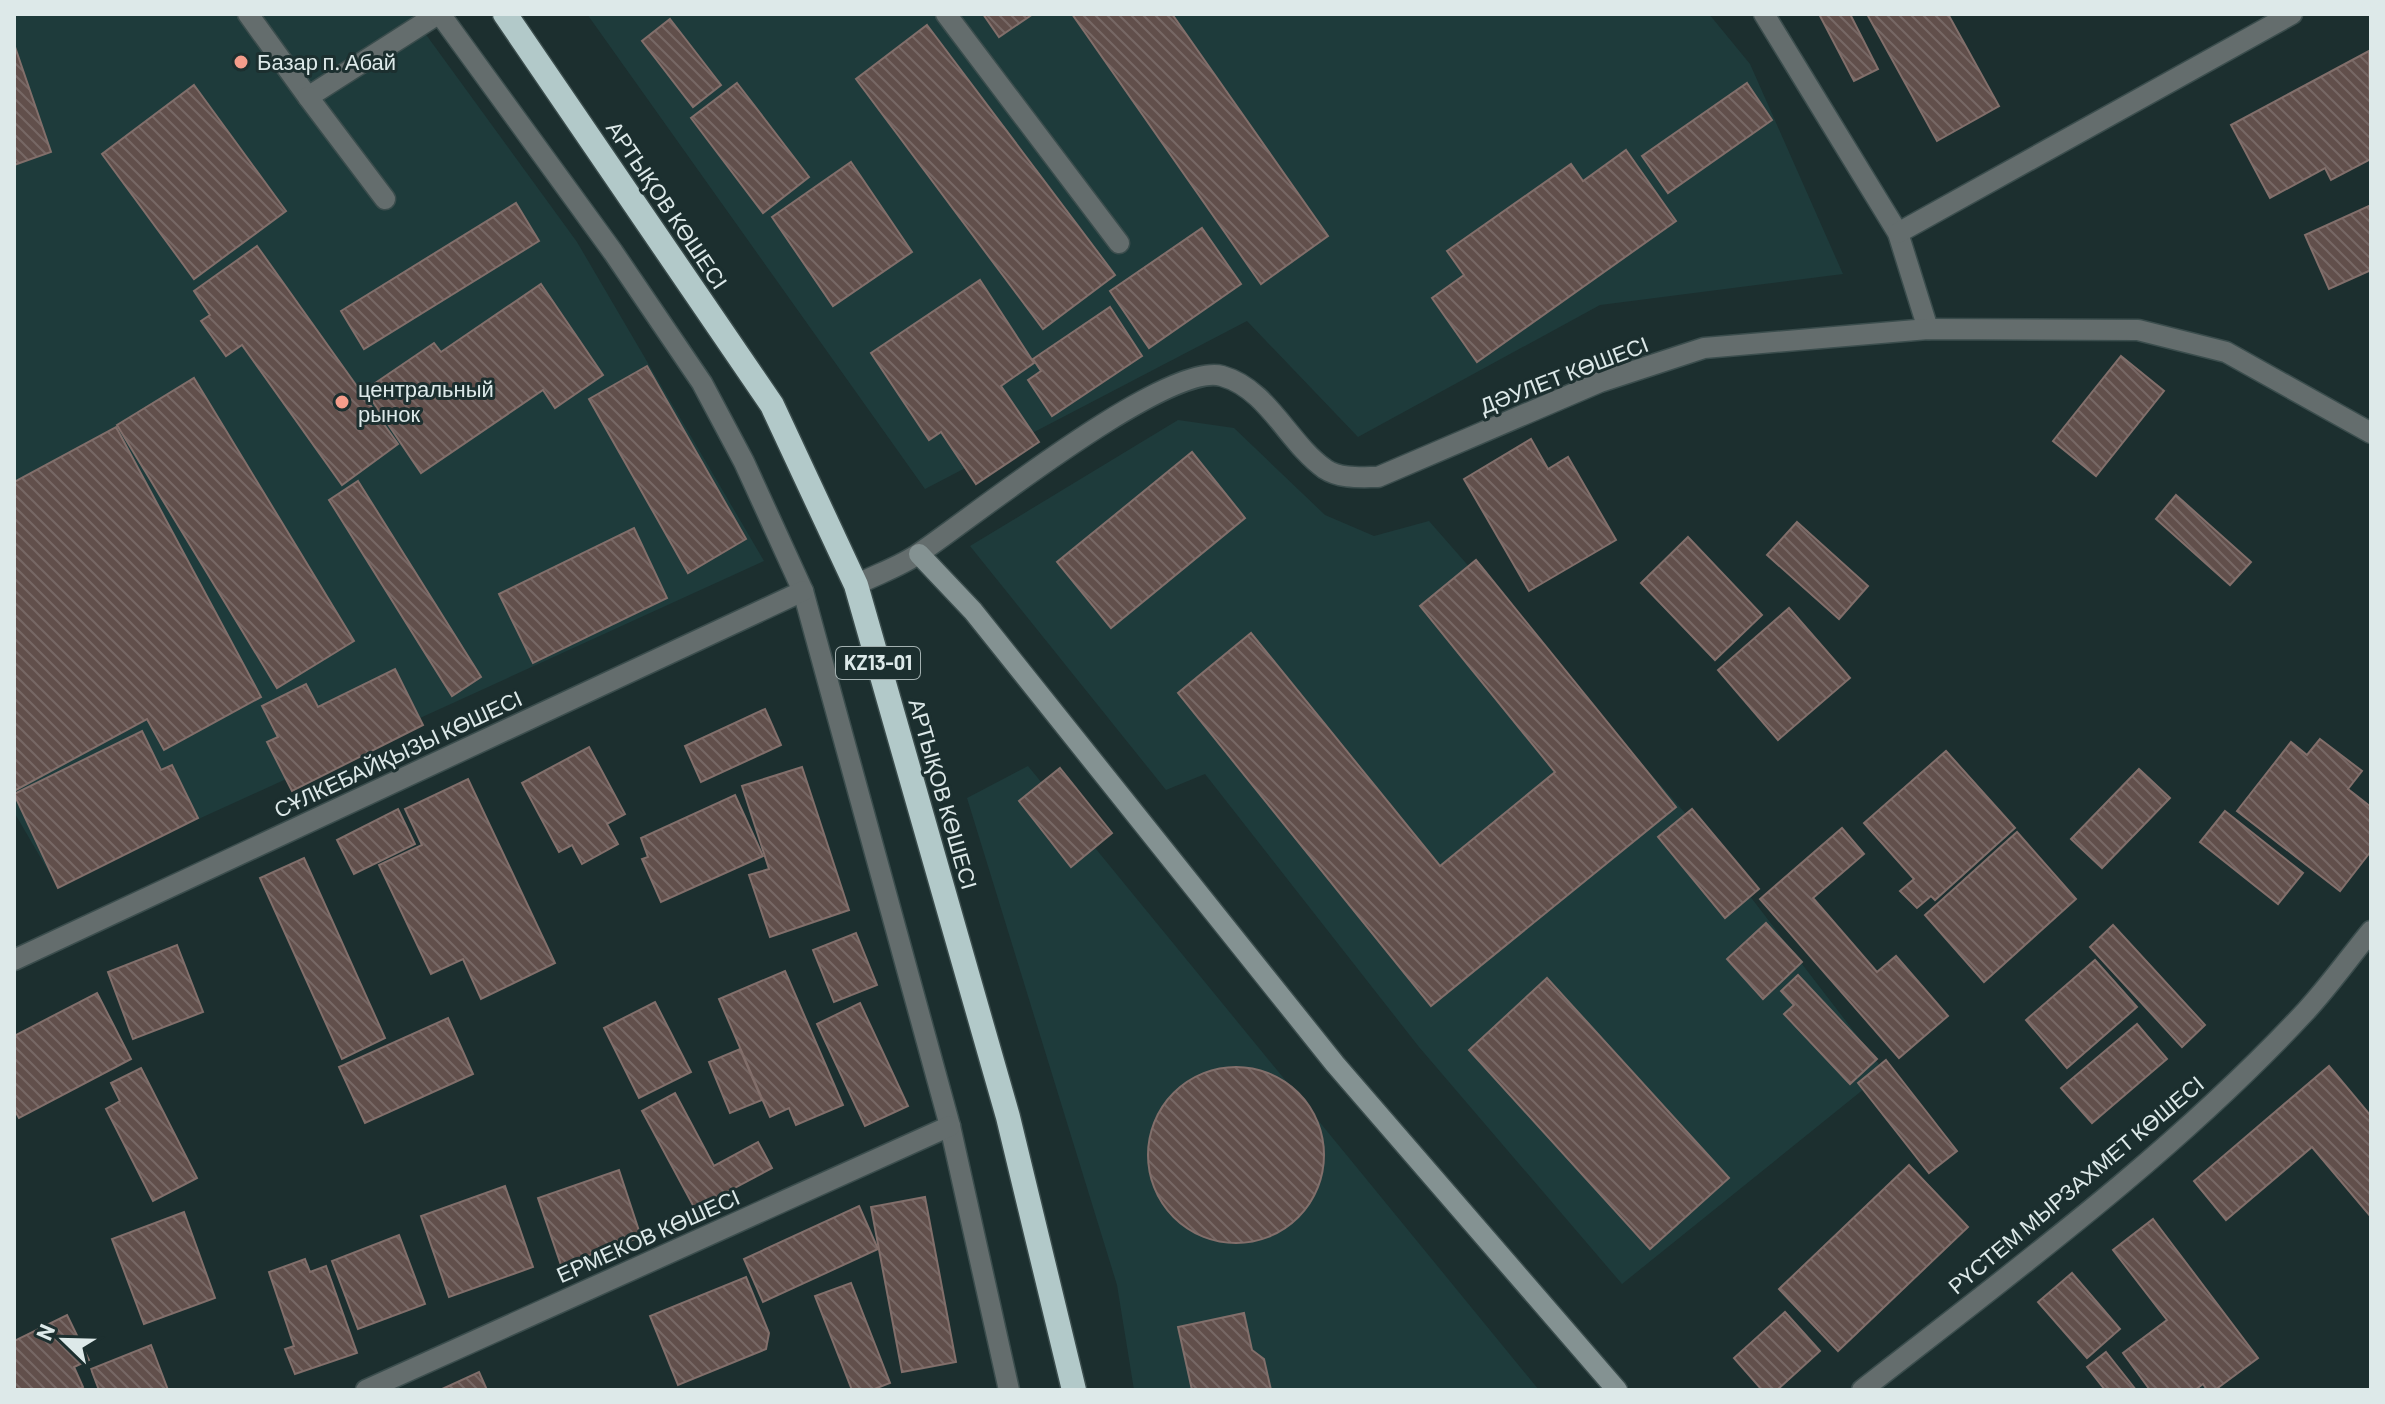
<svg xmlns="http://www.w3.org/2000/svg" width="2385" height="1404" font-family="Barlow,sans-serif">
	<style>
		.built { fill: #1e3b3b }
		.building { fill: url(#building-back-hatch); stroke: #826f6b; stroke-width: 2 }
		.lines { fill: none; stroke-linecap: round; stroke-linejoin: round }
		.lane-casing { stroke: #3b4d4d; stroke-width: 23 }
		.street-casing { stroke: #3b4d4d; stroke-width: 23 }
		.secondary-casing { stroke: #3b4d4d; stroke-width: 23 }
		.highway-casing { stroke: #3b4d4d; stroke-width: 27 }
		.lane { stroke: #646d6d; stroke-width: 20 }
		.street { stroke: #646d6d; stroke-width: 20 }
		.secondary { stroke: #849292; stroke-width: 20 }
		.highway { stroke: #b2c9c9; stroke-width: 24 }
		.poi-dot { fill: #f49d8b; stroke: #1c2f2f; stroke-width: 3 }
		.labels { text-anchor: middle; stroke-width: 6; stroke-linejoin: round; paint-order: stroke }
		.shield { fill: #1c2f2f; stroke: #a3b1b1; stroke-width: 2 }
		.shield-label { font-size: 20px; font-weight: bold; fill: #dde9e9 }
		.poi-label { font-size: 22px; fill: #dde9e9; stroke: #1c2f2f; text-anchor: start }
		.street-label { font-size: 22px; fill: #dde9e9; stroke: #1c2f2f }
	</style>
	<defs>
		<pattern id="building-back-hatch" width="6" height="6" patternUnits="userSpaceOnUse" patternTransform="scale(2)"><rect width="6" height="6" fill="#614f4b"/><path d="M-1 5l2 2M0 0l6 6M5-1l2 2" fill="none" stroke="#776865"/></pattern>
	</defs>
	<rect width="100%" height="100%" fill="#1c2f2f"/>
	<g class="built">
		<path d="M14 14H411L577 242 764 561 56 884 14 812Z"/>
		<path d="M587 14H1709L1750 64 1843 274 1600 305 1358 437 1247 321 925 489Z"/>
		<path d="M1178 420 1234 428 1325 515 1374 536 1429 521 1693 822 1885 1072 1622 1284 1419 1047 1205 774 1166 790 970 546Z"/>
		<path d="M1028 766 1539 1390H1134L1117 1285 967 798Z"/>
	</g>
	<g class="building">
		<path d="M983 14H1033L999 37Z"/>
		<path d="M1072 14H1172L1328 236 1261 284Z"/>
		<path d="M1819 14H1850L1878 69 1854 81Z"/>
		<path d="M1867 14H1948L1999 106 1937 141Z"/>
		<path d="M670 19 721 85 693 107 642 41Z"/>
		<path d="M927 25 1115 275 1043 329 856 79Z"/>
		<path d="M14 44 51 152 14 165Z"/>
		<path d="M2369 51 2371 159 2331 180 2325 168 2270 198 2231 125Z"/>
		<path d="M737 83 809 177 763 213 691 118Z"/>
		<path d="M1747 83 1772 120 1668 193 1642 156Z"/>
		<path d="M194 85 286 211 194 279 102 154Z"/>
		<path d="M1626 150 1676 221 1477 362 1432 298 1464 275 1447 251 1571 164 1583 181Z"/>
		<path d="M851 162 912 252 833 306 772 217Z"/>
		<path d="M516 203 539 241 364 349 341 311Z"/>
		<path d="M2371 205V270L2329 289 2305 235Z"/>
		<path d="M1202 228 1241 284 1149 348 1110 291Z"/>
		<path d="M257 246 398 444 342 485 242 345 226 356 201 321 210 315 194 291Z"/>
		<path d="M980 280 1034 363 1001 386 1039 442 976 484 941 432 929 440 871 353Z"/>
		<path d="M541 284 603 375 555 408 543 390 421 473 365 390 434 343 441 352Z"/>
		<path d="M1110 307 1142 356 1052 416 1028 380 1041 371 1033 359Z"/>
		<path d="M2121 356 2164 391 2096 476 2053 441Z"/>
		<path d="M647 366 746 539 688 573 589 399Z"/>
		<path d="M194 378 354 641 277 688 117 425Z"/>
		<path d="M116 427 261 697 164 750 147 719 14 791V482Z"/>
		<path d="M1531 439 1548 469 1568 457 1616 540 1529 591 1464 479Z"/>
		<path d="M1192 452 1245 518 1111 628 1057 562Z"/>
		<path d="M358 481 481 677 452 696 329 500Z"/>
		<path d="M2176 495 2251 562 2230 585 2156 519Z"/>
		<path d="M1797 522 1868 586 1839 619 1767 555Z"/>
		<path d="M634 528 667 598 533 663 499 594Z"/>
		<path d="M1688 537 1762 615 1715 660 1641 583Z"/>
		<path d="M1476 560 1676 807 1431 1006 1178 693 1251 633 1440 866 1555 772 1420 606Z"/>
		<path d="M1789 608 1850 678 1778 740 1718 670Z"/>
		<path d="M395 669 423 725 292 791 267 742 278 737 262 706 306 684 318 707Z"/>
		<path d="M765 709 781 745 701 782 685 746Z"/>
		<path d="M142 731 161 770 172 765 198 818 58 888 14 794Z"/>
		<path d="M2320 739 2362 771 2348 789 2371 807V851L2340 891 2237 811 2291 742 2307 755Z"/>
		<path d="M589 747 625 814 607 824 618 844 582 864 572 845 559 852 522 783Z"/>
		<path d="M1946 751 2015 828 1935 900 1931 896 1917 908 1900 891 1914 879 1864 823Z"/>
		<path d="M802 767 849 910 770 937 749 875 769 869 742 786Z"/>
		<path d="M1060 768 1112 833 1071 867 1019 801Z"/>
		<path d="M2139 769 2170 798 2102 868 2071 839Z"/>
		<path d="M468 779 555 963 481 999 463 959 431 974 379 865 422 845 405 809Z"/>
		<path d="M735 795 763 856 661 902 642 859 648 857 641 838Z"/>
		<path d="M398 809 415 844 354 874 337 840Z"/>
		<path d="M1692 809 1759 889 1725 918 1658 837Z"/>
		<path d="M2225 811 2303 873 2278 904 2200 842Z"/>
		<path d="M1842 828 1864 854 1813 898 1877 972 1896 956 1948 1016 1899 1058 1760 899Z"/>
		<path d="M2017 832 2076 899 1984 982 1925 915Z"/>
		<path d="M304 858 385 1038 342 1059 260 878Z"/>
		<path d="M1766 923 1802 962 1763 999 1727 959Z"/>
		<path d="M2113 925 2205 1025 2182 1047 2090 947Z"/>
		<path d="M856 933 877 985 834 1002 813 950Z"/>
		<path d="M177 945 203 1012 133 1039 108 972Z"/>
		<path d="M2095 960 2137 1007 2067 1068 2026 1020Z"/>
		<path d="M785 971 843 1105 796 1125 789 1108 770 1117 719 999Z"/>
		<path d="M1798 975 1877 1059 1850 1084 1784 1014 1794 1005 1781 991Z"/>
		<path d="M1547 978 1729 1178 1650 1249 1469 1050Z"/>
		<path d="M97 993 131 1059 19 1118 14 1109V1036Z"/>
		<path d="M655 1002 691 1072 639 1098 604 1028Z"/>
		<path d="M860 1003 908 1106 865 1126 817 1024Z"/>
		<path d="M448 1018 473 1074 365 1123 339 1067Z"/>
		<path d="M2137 1024 2167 1059 2092 1123 2061 1088Z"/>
		<path d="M740 1049 762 1100 730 1113 709 1062Z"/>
		<path d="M1886 1060 1957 1151 1929 1173 1858 1083Z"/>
		<path d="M2329 1066 2371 1116V1217L2312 1147 2226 1220 2194 1181Z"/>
		<circle cx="1236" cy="1155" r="88"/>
		<path d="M141 1068 197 1178 153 1201 106 1109 120 1101 111 1083Z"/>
		<path d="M675 1093 714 1166 758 1142 772 1168 695 1209 642 1111Z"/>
		<path d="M1909 1165 1968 1227 1838 1351 1779 1289Z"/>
		<path d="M619 1170 641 1237 561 1265 538 1198Z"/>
		<path d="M505 1186 533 1267 449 1297 421 1216Z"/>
		<path d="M925 1197 956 1362 902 1372 871 1207Z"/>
		<path d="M859 1206 878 1249 763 1302 744 1259Z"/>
		<path d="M184 1212 215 1298 144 1324 112 1239Z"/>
		<path d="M2153 1219 2258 1358 2215 1390H2207L2203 1384 2195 1390H2150L2123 1353 2167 1320 2113 1250Z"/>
		<path d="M399 1235 425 1304 358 1329 332 1261Z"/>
		<path d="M305 1259 310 1272 326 1266 357 1353 295 1374 285 1349 294 1346 269 1272Z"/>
		<path d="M2072 1273 2120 1329 2087 1358 2038 1302Z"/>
		<path d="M746 1277 769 1333 766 1349 678 1385 650 1316Z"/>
		<path d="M851 1283 890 1383 872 1390H852L815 1296Z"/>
		<path d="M1785 1312 1820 1351 1777 1390H1762L1734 1358Z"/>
		<path d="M1244 1313 1252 1350 1264 1359 1271 1390H1192L1178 1327Z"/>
		<path d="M67 1315 89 1360 74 1367 83 1387 76 1390H14V1341Z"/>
		<path d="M151 1345 168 1390H99L91 1369Z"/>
		<path d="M2106 1352 2136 1390H2105L2087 1367Z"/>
		<path d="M479 1372 487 1390H440Z"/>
	</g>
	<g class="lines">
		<defs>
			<g id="lane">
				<path d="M248 14 308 97 438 14"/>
				<path d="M946 14 1119 243"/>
				<path d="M308 97 385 199"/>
			</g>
			<g id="street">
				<path d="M440 14 613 252 702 383 744 462 803 591 950 1126 1009 1390"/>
				<path d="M1764 14 1898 233 1928 329"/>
				<path d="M1898 233 2292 14"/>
				<path d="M856 585C877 574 902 566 921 552 973 517 1167 361 1222 376 1268 389 1288 443 1325 469 1340 479 1361 477 1378 477L1600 382 1704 348 1928 329 2138 330 2226 352 2371 433"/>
				<path d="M14 960 803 591"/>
				<path d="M366 1390 950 1126"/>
				<path d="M1862 1390C2014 1271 2174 1153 2306 1011 2329 986 2349 958 2371 931"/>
			</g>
			<path id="secondary" d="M919 554 973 611 1335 1064 1617 1390"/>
			<path id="highway" d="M505 14 772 405 856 585 1008 1117 1074 1390"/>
		</defs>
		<use href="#lane" class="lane-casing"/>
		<use href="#street" class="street-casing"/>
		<use href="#secondary" class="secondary-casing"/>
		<use href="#highway" class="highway-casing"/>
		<use href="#lane" class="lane"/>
		<use href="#street" class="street"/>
		<use href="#secondary" class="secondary"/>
		<use href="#highway" class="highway"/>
	</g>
	<g class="poi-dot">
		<circle cx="241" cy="62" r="8"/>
		<circle cx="342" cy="402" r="8"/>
	</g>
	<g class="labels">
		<rect class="shield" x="836" y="647" width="84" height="32" rx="6"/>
		<g class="shield-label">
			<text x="878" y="670">KZ13-01</text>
		</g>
		<g class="poi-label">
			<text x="257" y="70">Базар п. Абай</text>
			<text x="358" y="397">центральный<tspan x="358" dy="25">рынок</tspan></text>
		</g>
		<g class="street-label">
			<text transform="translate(667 205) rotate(56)" y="8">АРТЫҚОВ КӨШЕСІ</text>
			<text transform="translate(1564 375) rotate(-21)" y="8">ДӘУЛЕТ КӨШЕСІ</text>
			<text transform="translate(398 754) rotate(-25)" y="8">СҰЛКЕБАЙҚЫЗЫ КӨШЕСІ</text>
			<text transform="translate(943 794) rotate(74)" y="8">АРТЫҚОВ КӨШЕСІ</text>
			<text transform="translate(2076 1185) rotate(-40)" y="8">РҮСТЕМ МЫРЗАХМЕТ КӨШЕСІ</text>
			<text transform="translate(648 1236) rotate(-24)" y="8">ЕРМЕКОВ КӨШЕСІ</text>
		</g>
	</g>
	<rect width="2385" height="1404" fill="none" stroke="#dde9e9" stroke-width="32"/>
	<g transform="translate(64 1340) rotate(293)" stroke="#1c2f2f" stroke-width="6" paint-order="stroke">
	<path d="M0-6L14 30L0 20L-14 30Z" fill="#dde9e9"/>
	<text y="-12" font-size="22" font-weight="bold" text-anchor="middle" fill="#dde9e9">N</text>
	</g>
</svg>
